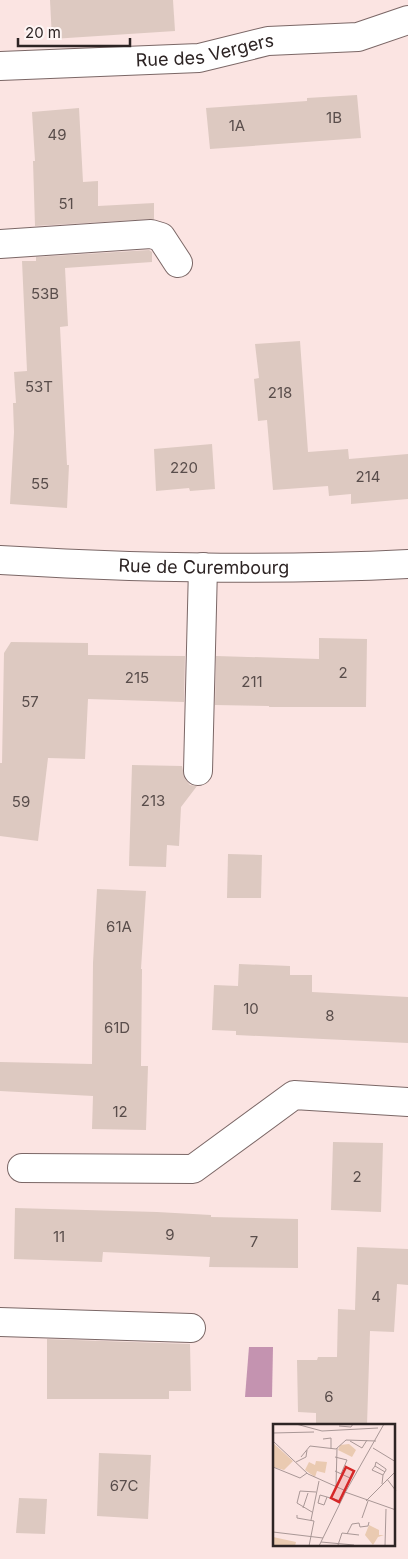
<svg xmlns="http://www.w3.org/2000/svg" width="408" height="1559" font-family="Inter,sans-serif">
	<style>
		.water { fill: #c493b0 }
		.building { fill: #ddc9c1 }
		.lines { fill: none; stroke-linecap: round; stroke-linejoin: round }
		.minor-casing { stroke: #7b6766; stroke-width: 30 }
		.minor { stroke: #fff; stroke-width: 28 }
		.labels { text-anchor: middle; stroke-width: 5; stroke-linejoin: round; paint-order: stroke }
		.number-label { font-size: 15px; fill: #594d4b }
		.street-label { font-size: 18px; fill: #2d2424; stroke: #fef5f4 }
		.inset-road { fill: none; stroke: #a99796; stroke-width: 1 }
		.view { fill: #d62828; fill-opacity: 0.15; stroke: #d62828; stroke-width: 2.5 }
		.inset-edge { fill: none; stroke: #2d2424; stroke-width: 2.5 }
	</style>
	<rect width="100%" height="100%" fill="#fbe4e2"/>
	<path class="water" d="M249 1347H273L272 1397H245Z"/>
	<g class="building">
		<path d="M50 0H173L175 31 52 39Z"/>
		<path d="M357 95 361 138 210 149 206 108 307 101V98Z"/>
		<path d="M79 108 83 182 98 181V206L154 203V219L35 226 33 161H35L32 112Z"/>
		<path d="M149 250 152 252V262L65 268 68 326 60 327 67 465H69L67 508 10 504 14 432 13 403H16L14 372 27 371 22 261H36V257Z"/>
		<path d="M300 341 308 452 348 449 349 459 408 454V499L351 504V494L329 496 328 486 273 490 267 420 258 421 254 379 259 378 255 344Z"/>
		<path d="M212 444 215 489 190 491 189 488 156 491 154 449Z"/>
		<path d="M319 638 367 639 366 707H269V706L215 705 216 656 319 659Z"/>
		<path d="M11 642 88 643V655L185 656 184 702 88 699 85 759 48 758 38 841 0 836V763H2L4 653Z"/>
		<path d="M132 765 182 766 185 779 190 785 197 786 181 807 179 846 167 845 166 867 129 866Z"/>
		<path d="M228 854 262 855 261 898H227Z"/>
		<path d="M97 889 146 891 141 969H142L141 1066H148L146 1130 92 1129 93 1096 0 1091V1062L92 1064 93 963Z"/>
		<path d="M239 964 290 966V975H312V992L408 997V1043L236 1035V1031L212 1030 214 985 238 986Z"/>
		<path d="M333 1142 383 1143 381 1212 331 1210Z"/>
		<path d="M15 1208 157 1212 211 1215V1217L298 1219V1268L209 1267 210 1257 103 1252 102 1262 14 1259Z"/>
		<path d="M357 1247 408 1249V1285L397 1284 394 1332 370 1331 367 1425H316V1413L298 1412 297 1360H317L318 1357H337L338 1309 355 1310Z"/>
		<path d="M47 1339 190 1344 191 1391H169V1399H47Z"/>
		<path d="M99 1453 151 1455 148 1519 97 1516Z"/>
		<path d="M19 1498 47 1499 45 1534 16 1533Z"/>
	</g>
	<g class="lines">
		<defs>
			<g id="minor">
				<path id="s1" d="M0 66 199 58 268 41 358 37 408 20"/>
				<path d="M0 244 151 234 161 237 178 263"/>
				<path id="s2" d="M0 560C135 568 272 571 408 564"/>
				<path d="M198 771 203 567"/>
				<path d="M22 1168 193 1169 294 1095 408 1102"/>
				<path d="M0 1322 191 1328"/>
			</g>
		</defs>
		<use href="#minor" class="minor-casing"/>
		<use href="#minor" class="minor"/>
	</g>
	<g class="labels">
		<g class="number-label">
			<text x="334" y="123">1B</text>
			<text x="237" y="131">1A</text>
			<text x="57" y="140">49</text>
			<text x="66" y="209">51</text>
			<text x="45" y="299">53B</text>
			<text x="39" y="392">53T</text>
			<text x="280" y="398">218</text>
			<text x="184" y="473">220</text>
			<text x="368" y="482">214</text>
			<text x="40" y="489">55</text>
			<text x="343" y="678">2</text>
			<text x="137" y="683">215</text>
			<text x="252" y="687">211</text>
			<text x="30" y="707">57</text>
			<text x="153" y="806">213</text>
			<text x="21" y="807">59</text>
			<text x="119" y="932">61A</text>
			<text x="251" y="1014">10</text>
			<text x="330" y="1021">8</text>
			<text x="117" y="1033">61D</text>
			<text x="120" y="1117">12</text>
			<text x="357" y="1182">2</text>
			<text x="170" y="1240">9</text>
			<text x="59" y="1242">11</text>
			<text x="254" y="1247">7</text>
			<text x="376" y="1302">4</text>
			<text x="329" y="1402">6</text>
			<text x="124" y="1491">67C</text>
		</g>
		<g class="street-label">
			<text dy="6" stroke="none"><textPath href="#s1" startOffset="206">Rue des Vergers</textPath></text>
			<text dy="6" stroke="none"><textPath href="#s2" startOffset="204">Rue de Curembourg</textPath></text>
		</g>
	</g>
	<g transform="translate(273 1424)">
		<rect width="122" height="122" fill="#fbe4e2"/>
		<path d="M0 19 20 37 11 46 0 43ZM76 20 83 26 79 33 65 26 67 21ZM43 37 54 38 52 49 44 47 42 53 32 46 36 38 42 41ZM96 101 106 106V111H111L105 113 100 121 92 111ZM0 113 23 118 22 122H0Z" fill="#eacab1"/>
		<path class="inset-road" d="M23 0 49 7 105 4M66 2 78 3 80 0M0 9 41 8M50 15 58 14V25M77 17 89 24 94 16M1 18 35 50 73 67M100 24 123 38M28 33 37 22 63 25 73 16 103 17M62 33 74 36 68 50M23 38 33 33 34 26M102 42 99 46 110 51 109 60M0 43 27 54 34 49M62 47 77 54M110 51 113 46V45L103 38 102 42 112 48M114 55 123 67M63 63 64 24M72 68 123 86M54 73 51 81 45 79 47 71 68 77M93 77 123 47M30 84 35 69M39 88 24 79 27 67 43 68M24 91V94L41 97 36 122M89 94 95 77M38 96 46 57M86 99 87 103 95 102 96 98M0 108 50 114M74 110 79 100 86 99M48 118 81 121M65 121 69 109 86 111M46 122 73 67 111 0M112 122 113 85"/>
		<path class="view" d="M73 43 81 47 66 78 58 74Z"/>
		<rect width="122" height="122" class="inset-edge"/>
	</g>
	<path d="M18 38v8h112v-8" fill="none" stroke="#2d2424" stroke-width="2.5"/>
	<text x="25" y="38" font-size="15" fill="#2d2424" stroke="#fef5f4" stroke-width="4" paint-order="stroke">20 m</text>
</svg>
